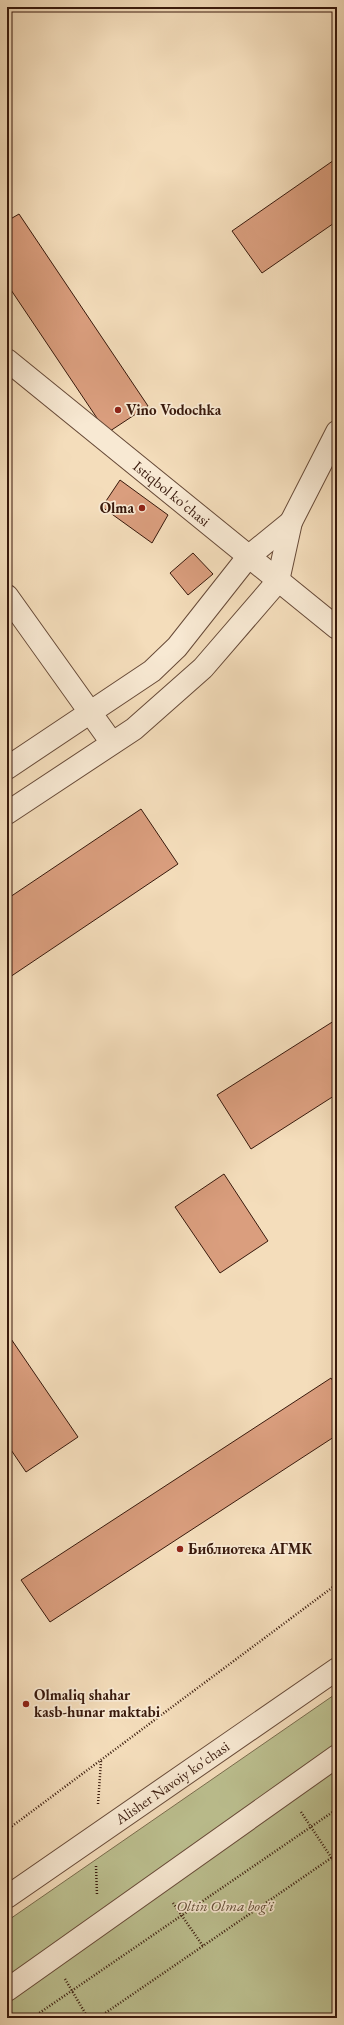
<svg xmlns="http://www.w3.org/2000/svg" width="344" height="2025" font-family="'EB Garamond',serif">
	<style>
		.green { fill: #bcc090; stroke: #7a6c4e }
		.building { fill: #da9e7e; stroke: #38190c }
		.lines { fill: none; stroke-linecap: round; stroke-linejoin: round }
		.minor-casing { stroke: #674a38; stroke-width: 24 }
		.path { stroke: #38190c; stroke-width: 2.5; stroke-dasharray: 1 2; stroke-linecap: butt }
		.minor { stroke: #f8e9d3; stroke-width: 22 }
		.poi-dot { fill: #8f2418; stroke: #f8e9d3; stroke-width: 1.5 }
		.labels { text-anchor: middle; stroke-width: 3.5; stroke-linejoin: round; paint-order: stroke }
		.poi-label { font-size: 15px; font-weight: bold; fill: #38190c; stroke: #f8e9d3; text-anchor: start }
		.street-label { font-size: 15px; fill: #38190c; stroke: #f8e9d3 }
		.park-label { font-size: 15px; font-style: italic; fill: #604b34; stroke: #f8e9d3 }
	</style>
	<rect width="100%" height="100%" fill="#f4ddbb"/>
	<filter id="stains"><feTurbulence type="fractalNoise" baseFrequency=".005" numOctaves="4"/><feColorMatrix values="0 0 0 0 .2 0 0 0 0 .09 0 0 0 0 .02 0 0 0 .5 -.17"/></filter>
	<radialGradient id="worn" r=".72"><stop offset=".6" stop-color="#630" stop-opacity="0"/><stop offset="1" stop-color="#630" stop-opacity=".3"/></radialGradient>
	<path class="green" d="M337 1693V2018H7V1921Z"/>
	<g class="building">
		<path d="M337 158V221L262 273 232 231Z"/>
		<path d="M19 214 148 406 107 433 7 284V221Z"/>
		<path d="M120 480 168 515 152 543 102 507Z"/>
		<path d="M193 553 213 574 188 595 170 573Z"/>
		<path d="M141 809 178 864 7 979V899Z"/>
		<path d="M337 1019V1094L251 1149 217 1095Z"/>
		<path d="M224 1174 268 1241 220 1273 175 1207Z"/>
		<path d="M7 1333 78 1437 26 1472 7 1444Z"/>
		<path d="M331 1378 337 1388V1435L50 1622 21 1580Z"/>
	</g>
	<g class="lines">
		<defs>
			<g id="minor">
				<path id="s1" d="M7 360 337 628"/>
				<path d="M7 596 112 743"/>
				<path d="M7 768 152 671 177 647 248 557 291 522"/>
				<path d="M7 813 134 729 203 668 278 581 291 522 337 432"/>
				<path id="s2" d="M7 1897 337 1669"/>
				<path d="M7 1990 337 1756"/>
			</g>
		</defs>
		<use href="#minor" class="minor-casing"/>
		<g class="path">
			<path d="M98 1804 101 1761"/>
			<path d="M301 1812 337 1866"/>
			<path d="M7 1830 337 1584"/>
			<path d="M96 1866 97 1895"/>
			<path d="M173 1903 203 1946"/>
			<path d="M65 1979 88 2018"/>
			<path d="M32 2018 337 1809"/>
			<path d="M98 2018 337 1854"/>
			<path d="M334 2018 337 2016"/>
		</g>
		<use href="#minor" class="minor"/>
	</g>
	<g class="poi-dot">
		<circle cx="118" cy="410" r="4"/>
		<circle cx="142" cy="508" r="4"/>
		<circle cx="180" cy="1549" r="4"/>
		<circle cx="26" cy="1704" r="4"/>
	</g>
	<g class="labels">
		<g class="poi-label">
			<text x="126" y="415">Vino Vodochka</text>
			<text x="134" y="513" text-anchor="end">Olma</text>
			<text x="188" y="1554">Библиотека АГМК</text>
			<text x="34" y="1700">Olmaliq shahar<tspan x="34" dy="17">kasb-hunar maktabi</tspan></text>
		</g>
		<g class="street-label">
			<text dy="5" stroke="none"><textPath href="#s1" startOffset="212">Istiqbol ko'chasi</textPath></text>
			<text dy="5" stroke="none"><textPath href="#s2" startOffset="201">Alisher Navoiy ko'chasi</textPath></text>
		</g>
		<g class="park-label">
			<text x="225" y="1911">Oltin Olma bog'i</text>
		</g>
	</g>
	<rect width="344" height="2025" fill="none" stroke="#f4ddbb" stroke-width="24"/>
	<rect x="8" y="8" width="328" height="2009" fill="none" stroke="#38190c" stroke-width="2"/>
	<rect x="12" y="12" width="320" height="2001" fill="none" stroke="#38190c"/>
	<rect width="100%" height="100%" filter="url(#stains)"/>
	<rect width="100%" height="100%" fill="url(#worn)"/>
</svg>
